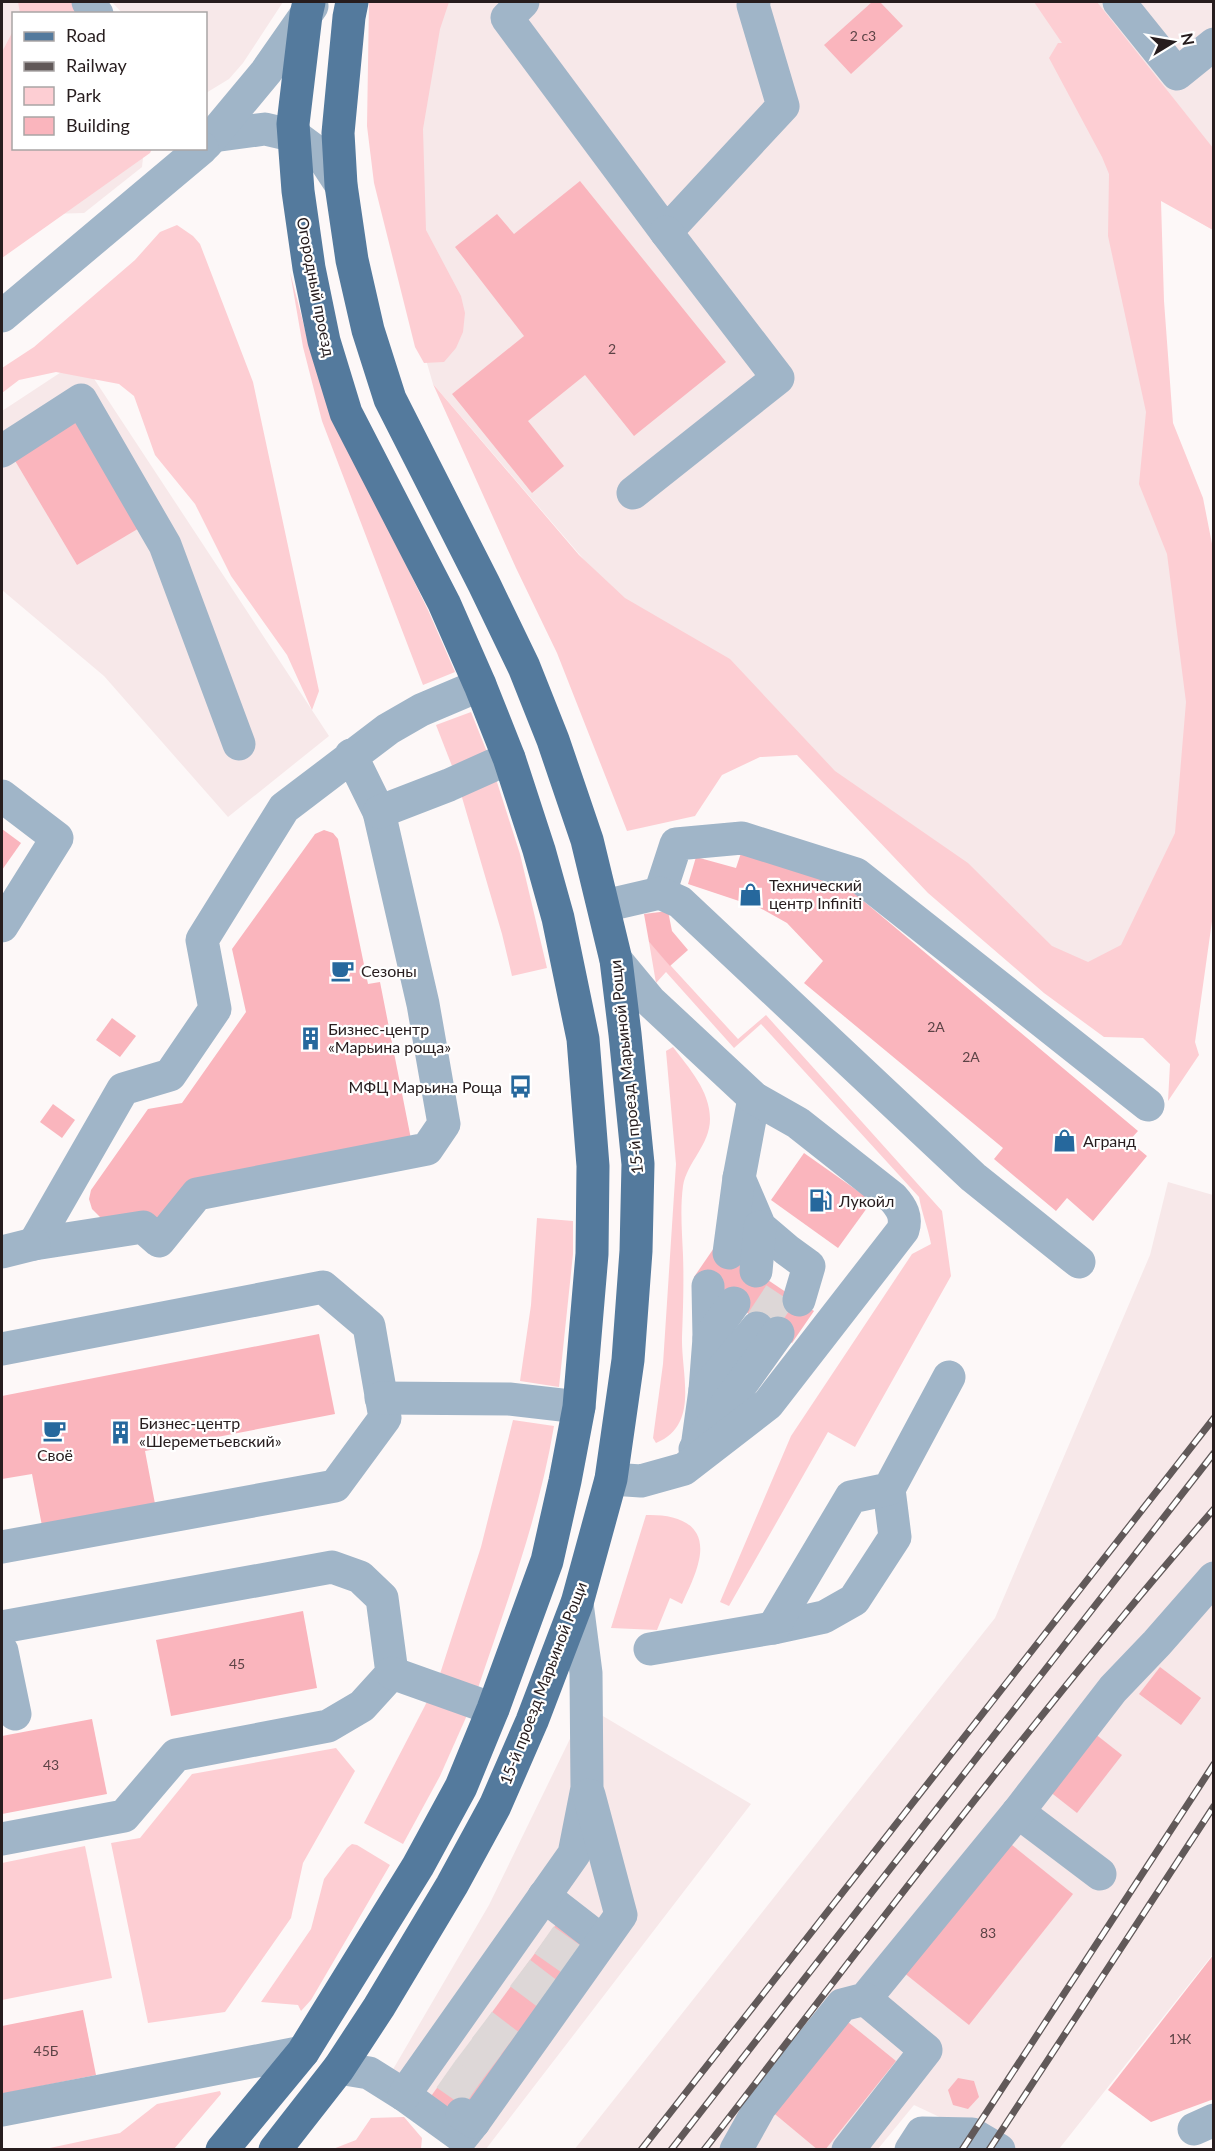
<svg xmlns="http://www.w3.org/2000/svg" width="1215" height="2151" font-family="Lato,sans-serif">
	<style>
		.built { fill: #f7e8e9 }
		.green { fill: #fdced3 }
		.building { fill: #fab5bd }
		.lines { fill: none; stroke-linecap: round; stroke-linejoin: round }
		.minor-tunnel { stroke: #ddd7d7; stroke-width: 33; stroke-dasharray: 33 16; stroke-linecap: butt }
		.minor { stroke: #a0b5c8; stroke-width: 33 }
		.major { stroke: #547a9d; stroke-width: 33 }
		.rail-casing { stroke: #615959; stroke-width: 7 }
		.rail { stroke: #fff; stroke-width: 4.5; stroke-dasharray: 14; stroke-linecap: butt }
		.labels { text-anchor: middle; stroke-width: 4.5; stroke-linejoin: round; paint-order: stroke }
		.number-label { font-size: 14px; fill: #5c4346 }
		.street-label { font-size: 16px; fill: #271d1e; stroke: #fff }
		.poi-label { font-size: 16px; fill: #271d1e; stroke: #fff; text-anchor: start }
	</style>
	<rect width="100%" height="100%" fill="#fdf8f8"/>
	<g class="built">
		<path d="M2 2H36L46 13 14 14V148L144 149 142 167 84 213 49 214 2 157Z"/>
		<path d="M112 2H283L243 63 229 79 206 93V14L122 13Z"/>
		<path d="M402 2H1213V230L1125 179 1214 881 1107 1022 598 576 433 384 414 318Z"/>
		<path d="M81 359 329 736 228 817 104 676 2 590V411Z"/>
		<path d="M1168 1182 1213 1195V1954L1059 2149H951L965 2129 914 2105 878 2149 574 2150 995 1618 1150 1255Z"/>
		<path d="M586 1706 751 1804 486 2149H462L378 2095 489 1905Z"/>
	</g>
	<g class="green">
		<path d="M18 2H72L82 13H20Z"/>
		<path d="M369 2H449L440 29 423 129 426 230 461 296 465 313 463 332 456 348 444 362 424 363 415 347 374 183 367 126Z"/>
		<path d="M1034 2H1097L1213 148V230L1161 201 1164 301 1173 423 1203 498 1214 554V907L1195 1042 1199 1055 1168 1101 1170 1064 1143 1038 1104 1037 1044 993 928 893 797 755 760 757 722 775 695 816 627 831 557 653 516 568 433 384 579 555 625 598 730 659 835 771 968 863 1052 946 1088 962 1121 945 1175 833 1186 702 1167 554 1139 484 1146 412 1108 236 1109 174 1102 157 1049 58 1058 43H1062Z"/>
		<path d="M13 31 14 148 152 149 150 153 2 258V52Z"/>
		<path d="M177 225 193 236 200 244 253 382 319 691 312 710 287 655 231 576 195 504 155 455 134 396 119 384 56 372 19 380 2 393V368L34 347 135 260 160 232Z"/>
		<path d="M290 272 309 345 334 417 428 610 455 672 423 685 322 421 303 347Z"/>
		<path d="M471 712 487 752 452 766 436 725Z"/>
		<path d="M496 779 520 854 547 968 512 976 502 934 461 794Z"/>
		<path d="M649 942 738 1039 766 1015 942 1211 951 1276 855 1447 828 1432 729 1606 720 1602 791 1436 912 1254 931 1244C928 1228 922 1214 919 1197L761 1024 734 1048 666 972 656 983Z"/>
		<path d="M673 1047C689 1068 710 1091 710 1119 710 1145 687 1162 683 1186 680 1209 682 1232 683 1255 684 1283 683 1310 682 1337 681 1375 700 1425 656 1443L653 1438 663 1364 676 1164 666 1051Z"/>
		<path d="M537 1218 573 1221V1254L559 1387 520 1381 531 1305Z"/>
		<path d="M513 1420 554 1426C539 1517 506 1604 477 1691L439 1677 481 1547Z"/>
		<path d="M646 1515C676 1514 707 1523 699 1560 696 1575 688 1590 682 1604L670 1598 657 1630 611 1628Z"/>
		<path d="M430 1696 468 1713 440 1776 403 1844 364 1823Z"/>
		<path d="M336 1748 355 1771 303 1863 291 1918 225 2012 148 2023 111 1843 140 1838 192 1774Z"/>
		<path d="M352 1844 357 1845 390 1865 311 2000 301 2011 298 2005 261 2002 311 1929 324 1879 347 1848Z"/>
		<path d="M85 1846 112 1978 2 2000V1863Z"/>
		<path d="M220 2091 221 2094 174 2149H45L120 2133 157 2104Z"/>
		<path d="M404 2117 422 2138 421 2149H333L356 2140 371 2118Z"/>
	</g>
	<g class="building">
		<path d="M872 2H880L903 26 851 74 824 45Z"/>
		<path d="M580 181 726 362 634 436 585 375 528 421 564 466 532 493 452 394 524 336 455 247 497 214 514 234Z"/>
		<path d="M77 421 141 527 77 565 14 459Z"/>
		<path d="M2 829 21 843 2 870Z"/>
		<path d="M324 830 333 833 338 839 368 984 380 982 411 1139 194 1182 160 1227 100 1217 92 1209 89 1199 91 1190 148 1109 182 1103 246 1012 232 949 315 834Z"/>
		<path d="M741 853 848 888 1138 1131 1129 1141 1147 1156 1093 1221 1067 1198 1056 1211 994 1159 1003 1148 804 983 823 961 787 923 760 908 688 884 696 857 736 868Z"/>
		<path d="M668 911 672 931 688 950 670 966 649 942 644 914Z"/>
		<path d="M112 1018 136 1036 120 1057 96 1040Z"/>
		<path d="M53 1104 75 1120 62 1138 40 1122Z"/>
		<path d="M804 1153 872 1201 838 1248 771 1200Z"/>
		<path d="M716 1245 814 1311 792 1343 694 1277Z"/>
		<path d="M319 1334 335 1414 145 1451 156 1509 43 1531 32 1474 2 1479V1396Z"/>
		<path d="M303 1611 317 1688 171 1716 156 1640Z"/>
		<path d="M1160 1667 1201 1698 1181 1725 1139 1694Z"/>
		<path d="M92 1719 107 1794 2 1814V1736Z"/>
		<path d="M1094 1733 1122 1755 1077 1813 1049 1791Z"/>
		<path d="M1007 1841 1073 1894 969 2025 903 1972Z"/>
		<path d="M557 1923 586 1944 455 2124 426 2103Z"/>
		<path d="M1214 1954V2099L1151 2122 1108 2090Z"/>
		<path d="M83 2010 96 2075 2 2094V2026Z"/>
		<path d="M843 2018 896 2061 825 2150H818L770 2110Z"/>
		<path d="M958 2078 974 2081 979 2097 968 2109 953 2105 948 2090Z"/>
	</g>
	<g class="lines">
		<g class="minor-tunnel">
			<path d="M762 1322 783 1290"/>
			<path d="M544 1940 574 1961"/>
			<path d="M520 1973 549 1995"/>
			<path d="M482 2025 511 2047"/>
			<path d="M465 2048 494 2070"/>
			<path d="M446 2074 476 2095"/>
		</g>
		<g class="minor">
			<path d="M88 2 97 14"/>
			<path d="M523 2 507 18 666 232 783 106 753 5 754 2"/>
			<path d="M1119 2 1177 74 1214 44"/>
			<path d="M213 136 265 129 295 136 322 156 341 185"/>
			<path d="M206 144 266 72 312 6"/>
			<path d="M2 316 202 148"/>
			<path d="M2 451 81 400 165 545 239 744"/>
			<path d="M633 493 778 378 666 232"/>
			<path d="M351 755 379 812 423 1004 444 1124 427 1149 197 1194 159 1241 143 1227 34 1244 123 1089 170 1075 215 1009 202 940 284 808 388 729 421 710 480 685"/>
			<path d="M2 796 57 838 2 926"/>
			<path d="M379 812 449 785 509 758"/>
			<path d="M660 893 676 844 742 838 856 874 1148 1105"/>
			<path d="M604 906 660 893 680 902 973 1177 1079 1262"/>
			<path d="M739 1178 760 1227 787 1250 809 1266 799 1300"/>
			<path d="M2 1252 34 1244"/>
			<path d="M729 1253 739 1178 754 1098"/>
			<path d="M756 1271 760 1227"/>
			<path d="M708 1286 709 1338"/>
			<path d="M2 1349 323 1287 369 1326 385 1418 335 1486 2 1547"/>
			<path d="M705 1390 709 1338 734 1303"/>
			<path d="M381 1398 509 1399 579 1407"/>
			<path d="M698 1440 705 1390 757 1328"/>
			<path d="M695 1449 778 1333"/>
			<path d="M611 1479 641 1481 684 1469 768 1404 903 1230C907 1217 902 1208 893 1198L798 1123 754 1098 650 1001 616 960"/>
			<path d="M2 1627 332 1567 360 1577 382 1598 392 1673 362 1706 328 1726 176 1755 124 1816 2 1839"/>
			<path d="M773 1628 824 1617 854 1600 895 1537 889 1489"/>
			<path d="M650 1649 773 1628 851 1497 889 1489 949 1377"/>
			<path d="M2 1651 15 1714"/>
			<path d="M392 1673 493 1709"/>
			<path d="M1018 1812 1100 1874"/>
			<path d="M544 1896 602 1941"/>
			<path d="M339 2068 369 2073 404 2095 462 2137 474 2122"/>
			<path d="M404 2095 574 1854 587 1788 586 1673 577 1603"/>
			<path d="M2 2110 303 2052"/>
			<path d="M462 2114 474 2122 621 1915 589 1795"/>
			<path d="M1194 2129 1214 2120"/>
			<path d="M736 2150 760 2107 842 2005 865 1999 1018 1812 1113 1689 1157 1643 1214 1578"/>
			<path d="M848 2150 926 2050 865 1999"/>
			<path d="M911 2150 922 2133 972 2134 999 2150"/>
		</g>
		<g class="major">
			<path d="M222 2150 303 2052 418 1866 461 1787 493 1709 547 1561 565 1481 579 1407 592 1254 593 1166 583 1039 558 918 539 850 509 758 480 685 444 603 346 413 324 341 309 268 298 191 293 124 306 15 309 2"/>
			<path d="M275 2150 339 2068 379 2007 452 1885 495 1806 532 1721 577 1603 611 1479 628 1360 636 1251 638 1164 625 1034 616 960 587 840 553 740 524 667 484 584 390 399 368 330 352 260 341 185 338 133 349 17 352 2"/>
		</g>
		<defs>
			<g id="rail">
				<path d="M641 2150 1214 1418"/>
				<path d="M671 2150 1214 1453"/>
				<path d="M704 2150C871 1934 1035 1715 1214 1509"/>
				<path d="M962 2150 1214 1764"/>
				<path d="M989 2150 1214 1806"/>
			</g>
		</defs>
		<use href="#rail" class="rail-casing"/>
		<use href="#rail" class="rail"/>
	</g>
	<defs>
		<symbol id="shop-bare" viewBox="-9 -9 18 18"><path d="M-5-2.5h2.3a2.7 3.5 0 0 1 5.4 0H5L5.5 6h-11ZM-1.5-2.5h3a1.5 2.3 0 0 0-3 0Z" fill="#26689d" stroke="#fff" stroke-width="2.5" paint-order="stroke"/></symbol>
		<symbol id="cafe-bare" viewBox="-9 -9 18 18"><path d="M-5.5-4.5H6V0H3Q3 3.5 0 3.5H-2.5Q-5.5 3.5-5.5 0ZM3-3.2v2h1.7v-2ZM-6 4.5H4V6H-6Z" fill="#26689d" stroke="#fff" stroke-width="2.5" paint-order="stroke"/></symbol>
		<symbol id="building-bare" viewBox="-9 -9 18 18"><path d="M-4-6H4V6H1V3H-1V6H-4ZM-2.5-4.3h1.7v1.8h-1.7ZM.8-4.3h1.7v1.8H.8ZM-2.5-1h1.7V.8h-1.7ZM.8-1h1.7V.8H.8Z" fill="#26689d" stroke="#fff" stroke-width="2.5" paint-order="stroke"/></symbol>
		<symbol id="bus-bare" viewBox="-9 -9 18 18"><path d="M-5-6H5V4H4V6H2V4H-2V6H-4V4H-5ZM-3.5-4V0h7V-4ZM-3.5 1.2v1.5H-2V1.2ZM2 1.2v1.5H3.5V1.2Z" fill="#26689d" stroke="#fff" stroke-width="2.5" paint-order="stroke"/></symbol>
		<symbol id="fuel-bare" viewBox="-9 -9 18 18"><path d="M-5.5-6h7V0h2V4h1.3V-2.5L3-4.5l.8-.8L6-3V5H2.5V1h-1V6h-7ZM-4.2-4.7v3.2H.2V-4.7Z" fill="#26689d" stroke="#fff" stroke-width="2.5" paint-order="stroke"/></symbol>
	</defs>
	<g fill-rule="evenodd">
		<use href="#shop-bare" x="734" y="878" width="33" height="33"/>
		<use href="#cafe-bare" x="326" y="954" width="33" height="33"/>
		<use href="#building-bare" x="294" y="1022" width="33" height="33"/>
		<use href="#bus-bare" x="504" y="1070" width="33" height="33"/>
		<use href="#shop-bare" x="1048" y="1124" width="33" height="33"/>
		<use href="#fuel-bare" x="804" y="1184" width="33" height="33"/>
		<use href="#cafe-bare" x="38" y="1414" width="33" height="33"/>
		<use href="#building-bare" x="104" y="1416" width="33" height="33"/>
	</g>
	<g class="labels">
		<g class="number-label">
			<text x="863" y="41">2 с3</text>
			<text x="612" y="354">2</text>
			<text x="936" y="1032">2А</text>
			<text x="971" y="1062">2А</text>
			<text x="237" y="1669">45</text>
			<text x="51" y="1770">43</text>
			<text x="988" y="1938">83</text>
			<text x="1180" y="2044">1Ж</text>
			<text x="46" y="2056">45Б</text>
		</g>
		<g class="street-label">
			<text transform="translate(316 287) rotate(79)" y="6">Огородный проезд</text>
			<text transform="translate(626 1067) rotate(-96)" y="6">15-й проезд Марьиной Рощи</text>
			<text transform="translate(543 1683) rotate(-69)" y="6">15-й проезд Марьиной Рощи</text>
		</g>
		<g class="poi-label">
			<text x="769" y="891">Технический<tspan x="769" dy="18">центр Infiniti</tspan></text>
			<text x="361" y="977">Сезоны</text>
			<text x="328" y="1035">Бизнес-центр<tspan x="328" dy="18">«Марьина роща»</tspan></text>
			<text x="502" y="1093" text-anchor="end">МФЦ Марьина Роща</text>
			<text x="1083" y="1147">Агранд</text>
			<text x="839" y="1207">Лукойл</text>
			<text x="139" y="1429">Бизнес-центр<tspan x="139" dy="18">«Шереметьевский»</tspan></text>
			<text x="55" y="1461" text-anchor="middle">Своё</text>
		</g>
	</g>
	<rect width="1215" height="2151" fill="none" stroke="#271d1e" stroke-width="6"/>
	<rect x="12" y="12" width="195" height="138" fill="#ffffff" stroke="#a9a5a5" stroke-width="1.5"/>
	<rect x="24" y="32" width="30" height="9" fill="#547a9d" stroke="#a9a5a5" stroke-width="1.5"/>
	<text x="66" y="42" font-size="18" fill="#271d1e">Road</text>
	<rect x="24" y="62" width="30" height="9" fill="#615959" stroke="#a9a5a5" stroke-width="1.5"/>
	<text x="66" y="72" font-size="18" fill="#271d1e">Railway</text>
	<rect x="24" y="87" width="30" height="18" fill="#fdced3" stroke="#a9a5a5" stroke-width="1.5"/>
	<text x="66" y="102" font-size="18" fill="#271d1e">Park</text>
	<rect x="24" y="117" width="30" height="18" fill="#fab5bd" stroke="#a9a5a5" stroke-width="1.5"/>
	<text x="66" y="132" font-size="18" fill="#271d1e">Building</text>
	<g transform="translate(1173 42) rotate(79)" stroke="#ffffff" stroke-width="4.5" paint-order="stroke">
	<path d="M0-4.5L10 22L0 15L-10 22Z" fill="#271d1e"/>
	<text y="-9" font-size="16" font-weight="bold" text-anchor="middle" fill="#271d1e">N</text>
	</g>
</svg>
